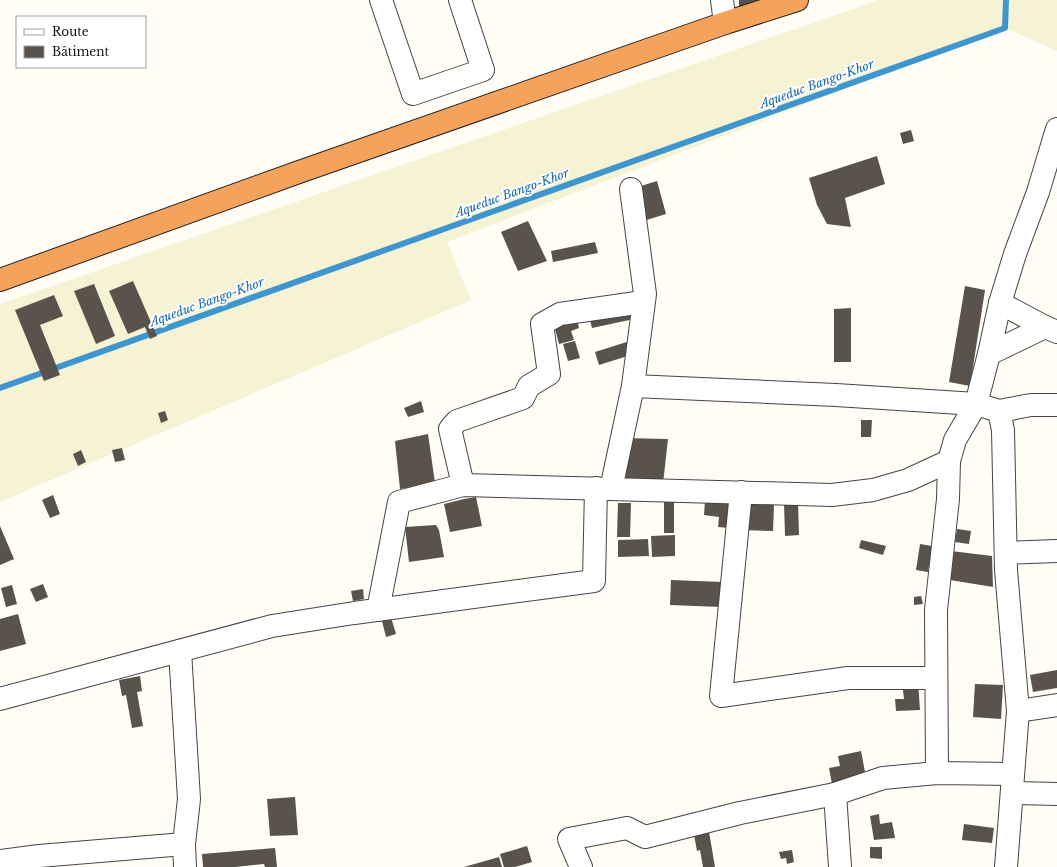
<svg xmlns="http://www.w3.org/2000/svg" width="1057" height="867" font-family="'Libre Baskerville',serif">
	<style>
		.farmland { fill: #f6f3d4 }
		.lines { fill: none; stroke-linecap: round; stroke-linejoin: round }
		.stream { stroke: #3f96cf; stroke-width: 6 }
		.building { fill: #5a524d }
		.minor-casing { stroke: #444; stroke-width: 24 }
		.highway-casing { stroke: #222; stroke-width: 24 }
		.minor { stroke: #fff; stroke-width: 22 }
		.highway { stroke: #f5a25d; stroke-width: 22 }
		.labels { text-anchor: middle; stroke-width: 4; stroke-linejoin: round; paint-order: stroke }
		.water-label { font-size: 12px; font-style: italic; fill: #1768a6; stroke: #fff }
	</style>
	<rect width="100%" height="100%" fill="#fffdf5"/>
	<path class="farmland" d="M879 0H1057V51L1005 28 447 242 471 300 0 502V304Z"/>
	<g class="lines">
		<path class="stream" d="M0 388 1005 28 1006 0"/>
	</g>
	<g class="building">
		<path d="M739 0H764L739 8Z"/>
		<path d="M911 130 914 141 903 144 900 133Z"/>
		<path d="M877 156 885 184 845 198 851 227 827 224 817 205 809 178Z"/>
		<path d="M657 181 666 214 640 222 631 189Z"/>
		<path d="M528 221 547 261 518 271 501 232Z"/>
		<path d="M595 242 598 253 553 262 551 251Z"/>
		<path d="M133 281 157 336 150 339 145 327 128 334 109 291Z"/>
		<path d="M94 284 115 336 96 344 74 291Z"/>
		<path d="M965 286 985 290 970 386 949 382Z"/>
		<path d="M54 295 63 316 40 325 60 375 44 381 15 310Z"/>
		<path d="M631 308 634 319 592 328 589 317Z"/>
		<path d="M851 308V362H834V309Z"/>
		<path d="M577 319 579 328 571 331 574 340 559 344 554 325Z"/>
		<path d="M633 340 637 353 599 365 595 352Z"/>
		<path d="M575 341 580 358 568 361 563 344Z"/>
		<path d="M421 401 424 412 408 417 404 408Z"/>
		<path d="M165 411 168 420 161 423 158 413Z"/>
		<path d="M861 420H872L871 437H861Z"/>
		<path d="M428 434 435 483 400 489 395 441Z"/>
		<path d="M622 438 668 439 663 484H618Z"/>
		<path d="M122 448 125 460 115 462 112 450Z"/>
		<path d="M81 450 86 462 78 466 73 454Z"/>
		<path d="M53 495 60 514 50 518 42 500Z"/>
		<path d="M476 497 482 526 450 532 444 504 464 499Z"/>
		<rect x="664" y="501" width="10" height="32"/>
		<path d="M705 501 732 503 729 528 718 527 719 517 704 515Z"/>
		<path d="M618 503H631L630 537H617Z"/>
		<path d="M798 503 799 535 785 536 784 504Z"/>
		<path d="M743 504 774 505 773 531 742 530Z"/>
		<path d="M436 525 439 530 444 557 409 562 405 527Z"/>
		<path d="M0 526 14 559 0 565Z"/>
		<path d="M957 529 971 531 969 544 955 542Z"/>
		<path d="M675 535V556L652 557 651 536Z"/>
		<path d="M648 539 649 556 618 557V540Z"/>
		<path d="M861 540 886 546 883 555 859 548Z"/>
		<path d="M920 544 932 546 928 572 916 570Z"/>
		<path d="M951 551 992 556 993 587 950 580Z"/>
		<path d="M671 580 723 582 721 607 670 605Z"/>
		<path d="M43 584 48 597 36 602 30 589Z"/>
		<path d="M12 585 17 604 6 607 1 588Z"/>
		<path d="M363 589 364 599 353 601 351 591Z"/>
		<path d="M921 596 923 604 914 605V597Z"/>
		<path d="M18 614 26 644 0 651V619Z"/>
		<path d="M390 614 396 634 386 637 381 617Z"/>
		<path d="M1057 670V688L1033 692 1030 675Z"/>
		<path d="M140 676 142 691 137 692 143 726 132 728 126 695 122 696 119 680Z"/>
		<path d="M918 681 920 710 896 711 895 699H904L902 682Z"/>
		<path d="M975 684 1003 685 1001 719 973 717Z"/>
		<path d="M861 751 866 777 832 784 829 768 840 766 838 756Z"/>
		<path d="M295 797 298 835 270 836 267 799Z"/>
		<path d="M879 814 880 824 892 822 895 838 874 840 870 816Z"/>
		<path d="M964 824 994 828 992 843 962 840Z"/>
		<path d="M708 826 715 867H703L700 850 697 851 693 829Z"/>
		<path d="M527 846 532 862 515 867H504L500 854Z"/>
		<path d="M870 847H882V859L870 858Z"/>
		<path d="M275 848 277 867H265L264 864 235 867H203L202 854Z"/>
		<path d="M792 850 794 862 787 864 786 858 781 859 779 852Z"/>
		<path d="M499 857 502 867H464Z"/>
	</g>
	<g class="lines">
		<defs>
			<g id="minor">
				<path d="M381 0 413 94 483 70 460 0"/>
				<path d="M722 0 725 23"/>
				<path d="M631 189 645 294 633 386"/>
				<path d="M1000 303 1045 327 1057 332"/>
				<path d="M989 354 1045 327"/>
				<path d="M999 411 1031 405H1057"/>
				<path d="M463 485 450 429 457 421 523 398 529 386 549 374 542 324 560 314 643 302"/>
				<path d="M611 489 633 386 836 395 976 404 999 411 1003 430 1006 570 1018 711 1006 867"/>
				<path d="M741 492 721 696 848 678H936"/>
				<path d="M1006 553 1057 551"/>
				<path d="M378 610 399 502 463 485 832 495 873 490 908 480 949 461"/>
				<path d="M180 651 189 799 184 844 185 867"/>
				<path d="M0 699 272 626 354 613 594 581 596 488"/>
				<path d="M1018 711 1057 705"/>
				<path d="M937 773 936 610 948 499 949 461 955 440 976 404 989 354 1000 303 1015 254 1038 192 1057 129"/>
				<path d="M1012 793 1057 794"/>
				<path d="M0 861 39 856 184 844"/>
				<path d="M581 867 569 839 627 828 645 837 740 813 835 794"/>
				<path d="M840 867 835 794 883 778 937 773 1013 774"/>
			</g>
			<path id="highway" d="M0 280 299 172 725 23 797 0"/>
		</defs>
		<use href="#minor" class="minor-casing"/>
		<use href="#highway" class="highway-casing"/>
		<use href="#minor" class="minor"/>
		<use href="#highway" class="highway"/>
	</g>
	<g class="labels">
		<g class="water-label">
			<text transform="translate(817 84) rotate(-20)" y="4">Aqueduc Bango-Khor</text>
			<text transform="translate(512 193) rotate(-20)" y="4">Aqueduc Bango-Khor</text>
			<text transform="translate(207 302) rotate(-20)" y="4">Aqueduc Bango-Khor</text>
		</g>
	</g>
	<rect x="16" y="16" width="130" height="52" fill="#ffffff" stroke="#a0a0a0"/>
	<rect x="24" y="29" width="20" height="6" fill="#ffffff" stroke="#a0a0a0"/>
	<text x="52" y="36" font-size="12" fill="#111111">Route</text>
	<rect x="24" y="46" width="20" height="12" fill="#5a524d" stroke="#a0a0a0"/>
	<text x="52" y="56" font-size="12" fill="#111111">Bâtiment</text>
</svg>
